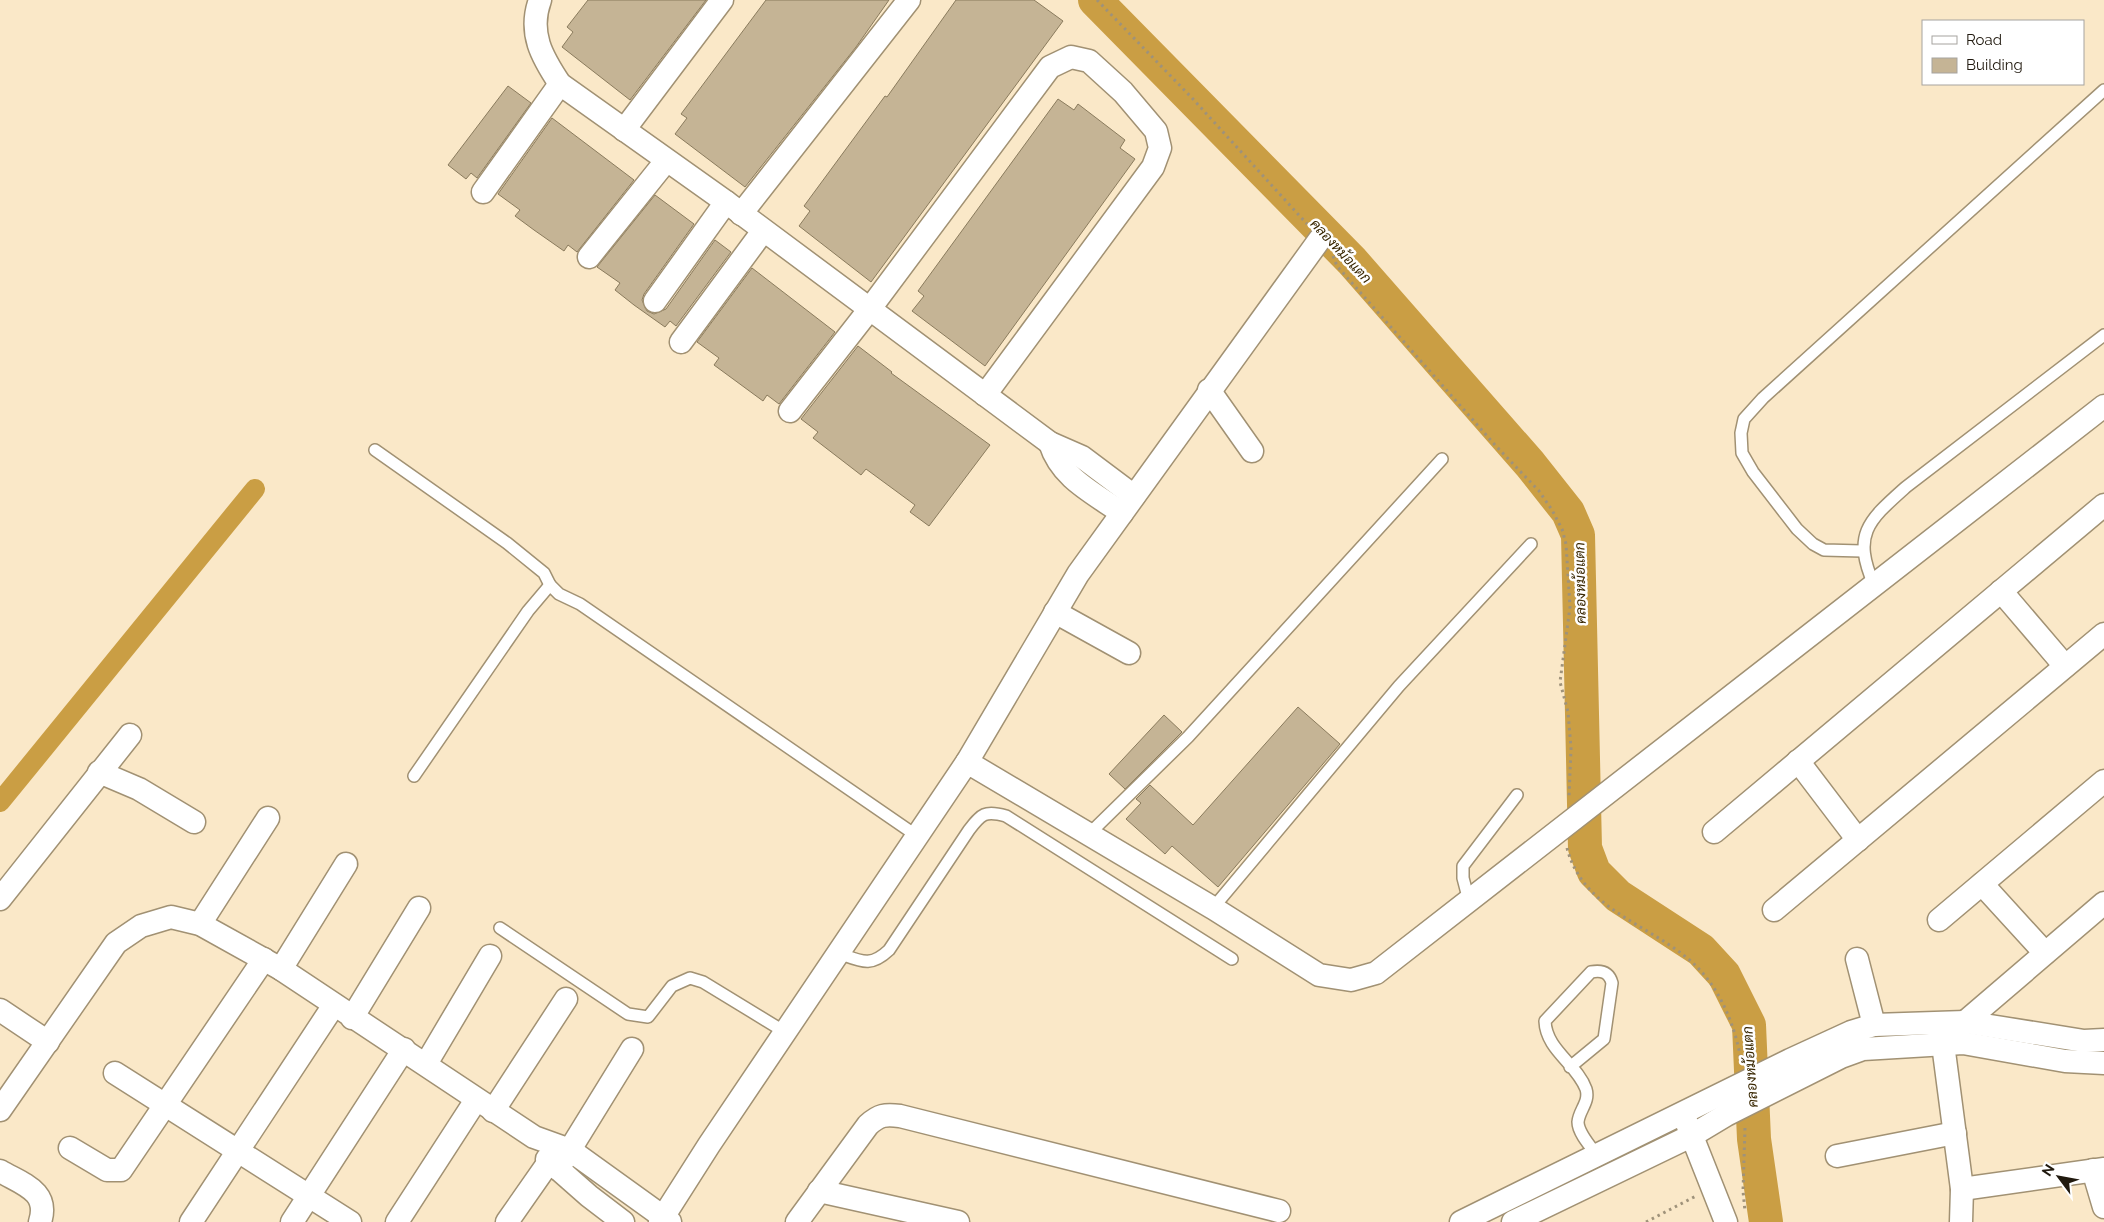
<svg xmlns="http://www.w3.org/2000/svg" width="2104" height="1222" font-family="Raleway,Sarabun,sans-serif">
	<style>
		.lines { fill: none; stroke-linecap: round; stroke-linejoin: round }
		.canal { stroke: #ca9e44; stroke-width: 20 }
		.river { stroke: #ca9e44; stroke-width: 34 }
		.building { fill: #c5b495; stroke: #8a7b5d }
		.service-casing { stroke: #a19173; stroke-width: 14 }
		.minor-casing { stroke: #a19173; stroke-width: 25 }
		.path { stroke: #9f927a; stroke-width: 3; stroke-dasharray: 2.5 4; stroke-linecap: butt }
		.service { stroke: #fff; stroke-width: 11 }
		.minor { stroke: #fff; stroke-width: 22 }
		.labels { text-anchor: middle; stroke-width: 5; stroke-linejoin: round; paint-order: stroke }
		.water-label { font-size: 14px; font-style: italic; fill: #382600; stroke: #fff }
	</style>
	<rect width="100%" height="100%" fill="#fae8c8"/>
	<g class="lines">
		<path class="canal" d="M0 802 255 489"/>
		<path class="river" d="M1095 0 1352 261 1530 464 1568 512 1578 535 1585 848 1594 872 1618 896 1701 950 1724 975 1749 1025 1754 1139 1766 1222"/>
	</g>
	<g class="building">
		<path d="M588 0H706L630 100 562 47 573 32 567 27Z"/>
		<path d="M766 0H889L856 47 745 187 675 134 687 118 681 114Z"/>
		<path d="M956 0H1034L1063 21 871 282 799 226 810 211 804 206 885 96 887 97Z"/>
		<path d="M508 86 531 103 477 178 471 173 466 179 448 165Z"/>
		<path d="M1058 99 1074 110 1078 104 1125 140 1120 148 1135 159 985 366 912 311 924 296 918 291Z"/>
		<path d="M552 118 634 180 577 252 568 245 564 251 534 230 515 216 520 210 498 194Z"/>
		<path d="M655 195 694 224 644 294 642 300 647 311 654 314 666 309 715 240 731 252 676 326 670 321 665 327 634 305 615 290 620 283 597 267Z"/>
		<path d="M752 268 835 332 779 404 767 395 763 401 714 365 719 358 697 342Z"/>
		<path d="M858 346 892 372 891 373 990 445 929 526 910 512 915 505 866 469 861 475 813 438 818 432 801 419Z"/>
		<path d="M1298 707 1340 744 1218 887 1172 846 1165 854 1126 819 1141 803 1136 799 1150 785 1193 825Z"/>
		<path d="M1164 715 1182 732 1125 789 1109 774Z"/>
	</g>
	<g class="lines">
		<defs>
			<g id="service">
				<path d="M375 450 507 543 544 573 550 585"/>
				<path d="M1862 551 1824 550 1813 544 1797 529 1753 472 1742 453 1741 433 1744 419 1763 398 2104 90"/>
				<path d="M1874 585C1852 534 1868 521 1906 487L2104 335"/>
				<path d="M414 776 528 611 550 585 559 594 580 604 917 836"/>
				<path d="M1089 834 1188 737 1442 459"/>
				<path d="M1469 901 1463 878V866L1517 795"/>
				<path d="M1213 908 1399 686 1531 544"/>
				<path d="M500 928 628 1014 648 1017 672 986 690 978 703 982 785 1032"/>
				<path d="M838 953C861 961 870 968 889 950L969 830C981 814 985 810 1006 816L1232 959"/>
				<path d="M1570 1067 1604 1039 1612 983C1609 972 1602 970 1591 972L1545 1021C1546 1050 1577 1064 1586 1089 1590 1102 1579 1110 1578 1122 1578 1133 1591 1147 1597 1155"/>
			</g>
			<g id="minor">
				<path d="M540 0C528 33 542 57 560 84L726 202 1050 443 1082 457 1134 496"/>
				<path d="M624 130 722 0"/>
				<path d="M483 192 560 84"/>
				<path d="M741 214 909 0"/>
				<path d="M589 257 666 161"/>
				<path d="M655 301 726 202"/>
				<path d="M681 342 763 231"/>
				<path d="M1209 390 1252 451"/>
				<path d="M790 411 869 310 1050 67 1071 57 1089 61 1123 92 1156 131 1160 148 1153 167 985 395"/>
				<path d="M1050 443C1061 478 1092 492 1122 513"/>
				<path d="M2001 591 2065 666"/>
				<path d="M1055 612 1129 653"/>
				<path d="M1798 761 1858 840"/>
				<path d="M967 762 1078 574 1320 239"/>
				<path d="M99 772 139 789 194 822"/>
				<path d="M1714 832 2104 505"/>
				<path d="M1982 884 2045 953"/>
				<path d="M0 899 130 735"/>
				<path d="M1774 910 2104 634"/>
				<path d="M1939 920 2104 781"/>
				<path d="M200 924 268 818"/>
				<path d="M1857 959 1874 1025"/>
				<path d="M281 969 346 864"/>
				<path d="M0 1010 48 1042"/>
				<path d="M352 1018 419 908"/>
				<path d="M1965 1022 2104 903"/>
				<path d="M1941 1029 1962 1189 1961 1222"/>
				<path d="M426 1064 490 956"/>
				<path d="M115 1073 350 1222"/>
				<path d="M0 1110 116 943 141 926 171 917 200 924 281 969 534 1137 570 1150 670 1222"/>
				<path d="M493 1111 566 999"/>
				<path d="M1686 1121 1726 1222"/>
				<path d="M70 1148 107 1170H121L264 959"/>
				<path d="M1837 1156 1955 1133"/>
				<path d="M547 1159 589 1196 623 1222"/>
				<path d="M558 1169 632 1049"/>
				<path d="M2093 1170 2104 1207"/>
				<path d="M0 1171C22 1184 50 1191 40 1222"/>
				<path d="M1962 1189 2104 1169"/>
				<path d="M819 1191 958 1222"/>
				<path d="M191 1222 334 1005"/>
				<path d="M292 1222 404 1049"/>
				<path d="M397 1222 476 1100"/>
				<path d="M507 1222 558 1149"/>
				<path d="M660 1222 709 1145 967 762 1213 908 1319 975 1351 980 1376 973 2104 406"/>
				<path d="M797 1222 868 1125C879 1115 885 1114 900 1116L1279 1211"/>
				<path d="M1461 1222 1790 1060 1851 1032 1874 1025 1965 1022 2084 1041 2104 1040"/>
				<path d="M1513 1222 1691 1136 1726 1115 1841 1057 1863 1049 1963 1043 2065 1061 2104 1063"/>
			</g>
		</defs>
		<use href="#service" class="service-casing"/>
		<use href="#minor" class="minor-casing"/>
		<g class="path">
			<path d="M1097 0 1192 98 1307 224"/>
			<path d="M1333 256 1337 266 1495 445 1539 491 1552 510 1562 529 1566 544 1570 607 1560 682 1568 712 1571 748 1569 797"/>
			<path d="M1567 848C1584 914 1657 925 1699 969 1722 993 1736 1029 1741 1061"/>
			<path d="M1745 1128 1743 1191 1745 1211"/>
			<path d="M1646 1222 1696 1196"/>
		</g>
		<use href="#service" class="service"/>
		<use href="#minor" class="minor"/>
	</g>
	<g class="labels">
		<g class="water-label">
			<text transform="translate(1341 251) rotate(47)" y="5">คลองหม้อแตก</text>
			<text transform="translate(1580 583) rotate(-91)" y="5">คลองหม้อแตก</text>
			<text transform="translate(1750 1067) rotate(-94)" y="5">คลองหม้อแตก</text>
		</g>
	</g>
	<rect x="1922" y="20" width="162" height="65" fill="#ffffff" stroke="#a6a39f"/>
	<rect x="1932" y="36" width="25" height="8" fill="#ffffff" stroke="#a6a39f"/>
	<text x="1966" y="45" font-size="15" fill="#20190e">Road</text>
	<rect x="1932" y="58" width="25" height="15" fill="#c5b495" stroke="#a6a39f"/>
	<text x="1966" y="70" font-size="15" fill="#20190e">Building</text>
	<g transform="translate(2059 1177) rotate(302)" stroke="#ffffff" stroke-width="4" paint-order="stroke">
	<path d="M0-4L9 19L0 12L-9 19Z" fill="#20190e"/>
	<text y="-8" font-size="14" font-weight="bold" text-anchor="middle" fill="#20190e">N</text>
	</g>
</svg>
